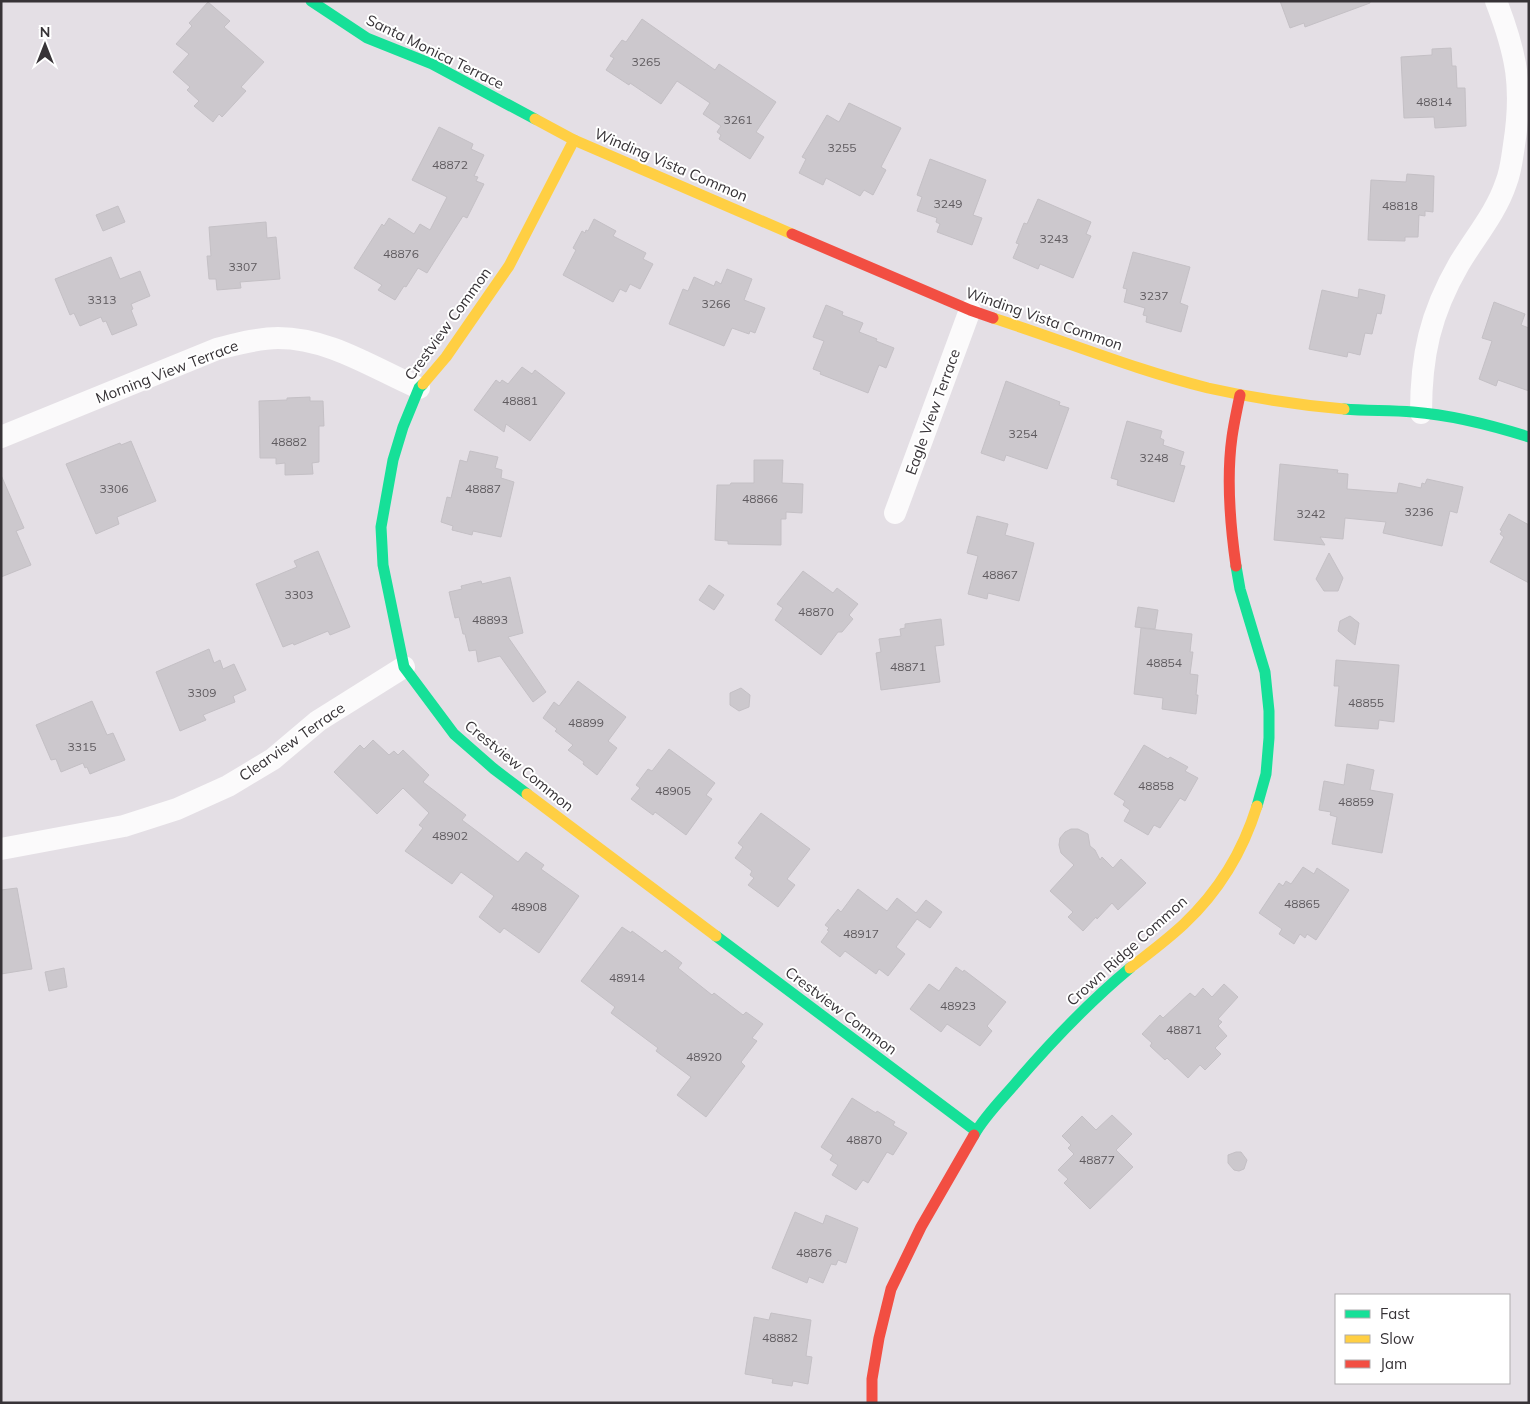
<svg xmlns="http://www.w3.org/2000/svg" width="1530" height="1404" font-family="Mulish,sans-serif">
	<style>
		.building { fill: #ccc8cd; stroke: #c4c0c5 }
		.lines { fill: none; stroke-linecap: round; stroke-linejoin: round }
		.street { stroke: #fbfafb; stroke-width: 22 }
		.fast { stroke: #16e098; stroke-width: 11 }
		.slow { stroke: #ffcf43; stroke-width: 11 }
		.jam { stroke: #f24e42; stroke-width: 11 }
		.labels { text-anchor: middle; stroke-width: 4; stroke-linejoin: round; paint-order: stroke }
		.number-label { font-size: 12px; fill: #5f5b5f }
		.street-label { font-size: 15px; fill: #373337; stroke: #fff }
	</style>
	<rect width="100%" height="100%" fill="#e4dfe5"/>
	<g class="building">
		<path d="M1280 1H1370V3L1305 27 1304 23 1290 28Z"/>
		<path d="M208 2 230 21 224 27 264 62 241 87 246 91 222 117 219 114 213 122 194 106 199 101 187 90 190 87 173 72 189 54 176 44 192 26 189 23Z"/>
		<path d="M642 19 715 70 719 64 776 102 756 132 764 137 750 159 719 139 721 135 717 132 721 126 703 114 710 103 677 81 661 104 630 83 629 85 606 70 614 58 610 56 622 40 626 42Z"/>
		<path d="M1451 48 1452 66H1456L1457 88H1465L1466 126 1435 128 1434 117 1404 118 1401 57 1432 55V49Z"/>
		<path d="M849 103 901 128 881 167 886 170 873 195 864 190 860 196 826 178 823 185 799 173 806 159 802 157 827 115 839 122Z"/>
		<path d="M439 127 473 144 471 149 484 155 474 176 478 177 476 181 484 184 467 218 463 216 427 273 418 268 406 287 404 286 395 300 378 290 382 285 354 268 382 224 384 226 389 218 414 234 420 224 430 230 447 197 412 180Z"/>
		<path d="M930 159 986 180 973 215 982 218 972 245 937 232 940 224 936 222 937 218 917 211 922 197 917 195Z"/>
		<path d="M1407 174 1434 176 1433 212 1425 211V216L1419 215 1418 237H1405V241L1368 240 1371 180 1406 182Z"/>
		<path d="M1038 199 1091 222 1086 234 1091 236 1073 278 1040 264 1038 269 1013 258 1019 244 1016 243 1024 223 1027 224Z"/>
		<path d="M118 206 125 222 103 231 96 215Z"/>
		<path d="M594 219 616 231 613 236 646 253 643 259 653 264 640 289 630 284 626 292 620 289 613 302 563 275 576 250 573 248 582 231 585 233 586 230 588 231Z"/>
		<path d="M266 222 267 238 276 237 280 279 240 282 241 288 217 290 216 279H209L207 256H211L209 227Z"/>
		<path d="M1133 252 1190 267 1180 303 1188 306 1181 332 1146 322 1147 316 1143 315 1145 308 1124 302 1127 289 1123 288Z"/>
		<path d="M111 257 120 279 140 271 150 296 131 304 133 309 131 310 137 325 112 335 106 321 103 322 101 317 80 326 74 313 70 315 55 279Z"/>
		<path d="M727 269 752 279 744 300 765 308 755 333 750 331 749 334 732 328 724 346 669 324 683 289 688 291 694 277 714 286 716 281 721 284Z"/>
		<path d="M1359 289 1385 295 1381 314 1377 313 1372 334 1365 333 1360 355 1348 352 1347 357 1309 349 1322 290 1358 298Z"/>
		<path d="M1494 302 1525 314 1521 325 1529 328V391L1498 380 1496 386 1479 379 1492 341 1482 338Z"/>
		<path d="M826 305 843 312 842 315 863 323 859 332 877 339 876 341 894 348 886 368 879 365 868 393 820 374 821 372 813 369 824 341 813 337Z"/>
		<path d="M522 367 532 374 535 370 565 393 530 441 506 424 504 432 474 410 496 380 500 383 502 380 508 384Z"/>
		<path d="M1006 381 1060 402 1059 405 1069 408 1047 469 1006 455 1004 461 981 453Z"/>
		<path d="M310 397V401H323L324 426H319V462L312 463 313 474 285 475V463L276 464V458H260L259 401 287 400V398Z"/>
		<path d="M1127 421 1162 431 1160 438 1164 440 1163 445 1184 452 1180 465 1185 466 1174 502 1117 485 1118 480 1111 478Z"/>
		<path d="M131 441 156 501 117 517 119 524 96 534 66 464 120 443 121 445Z"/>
		<path d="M470 451 498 457 495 468 502 470 501 478 514 482 501 537 473 531 472 535 452 530 453 526 441 522 447 497 451 498 460 460 467 462Z"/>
		<path d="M754 460H783L782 483 803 484 802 513 786 512V519H781V545L728 544V541L715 540 717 485H730L731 483H754Z"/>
		<path d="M1280 464 1338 470 1337 473 1348 474 1347 489 1397 493 1399 483 1421 488 1422 483 1425 484 1427 479 1463 487 1457 513 1450 511 1442 546 1383 533 1386 522 1345 518 1343 539 1320 537 1325 545 1274 540Z"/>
		<path d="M1 475 24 528 16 531 31 565 1 577Z"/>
		<path d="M1509 514 1529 525V583L1490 562 1504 537 1500 534 1502 531 1500 530Z"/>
		<path d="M977 516 1008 524 1005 535 1034 543 1019 601 988 593 987 599 968 594 978 556 967 553Z"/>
		<path d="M318 551 350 627 330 635 328 631 294 645 293 643 283 647 256 584 297 567 294 561Z"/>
		<path d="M1329 553 1343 578 1338 591H1324L1316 579Z"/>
		<path d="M803 571 833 593 837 588 858 604 849 615 853 619 842 632H838L821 655 775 620 783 608 777 604Z"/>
		<path d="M510 577 523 633 508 637 546 692 533 702 500 656 478 662 476 650 469 651 465 634H463L459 617 455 618 449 592 462 589 461 586 481 581 482 584Z"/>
		<path d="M709 585 724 595 714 610 699 600Z"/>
		<path d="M1138 607 1158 610 1155 629 1135 627Z"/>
		<path d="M1350 616 1359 623 1355 645 1338 631 1340 621Z"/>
		<path d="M941 619 944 645 935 646 940 682 881 690 876 653 881 652 879 639 901 636 900 629 905 628V624Z"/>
		<path d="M1141 628 1192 634 1190 652H1193L1190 674 1198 675 1196 695H1198L1196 714 1162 709 1163 698 1134 694Z"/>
		<path d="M209 649 214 663 220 660 223 669 234 664 246 690 233 696 235 702 203 715 206 720 180 731 156 672Z"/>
		<path d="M1336 660 1399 665 1394 722 1379 720 1378 729 1335 726 1339 686H1334Z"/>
		<path d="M578 681 626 717 608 741 617 748 597 775 583 764 584 762 568 750 573 745 555 731 557 729 543 718 554 702 559 706Z"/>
		<path d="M741 688 750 695 749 707 739 711 730 705V693Z"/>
		<path d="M92 701 107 735 113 733 125 760 90 774 87 767 85 768 83 763 61 772 56 759 51 760 36 725Z"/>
		<path d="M373 740 389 755 394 751 398 755 403 750 429 775 423 782 466 815 462 820 518 862 526 852 544 865 541 869 579 896 539 953 504 928 500 933 479 917 494 896 461 872 452 884 405 851 423 828 419 825 429 813 403 788 377 814 334 772 360 745 364 749Z"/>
		<path d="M1144 745 1168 759 1170 757 1188 767 1185 771 1198 778 1185 801 1180 798 1160 828 1154 825 1148 835 1124 821 1130 810 1123 805 1125 801 1114 794Z"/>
		<path d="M669 749 715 783 706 795 712 799 686 835 655 812 653 815 631 799 640 788 636 785 648 769 652 771Z"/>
		<path d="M1347 764 1374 770 1370 790 1393 794 1382 853 1332 844 1337 817 1330 815 1331 812 1319 810 1324 781 1344 785Z"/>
		<path d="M761 813 810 849 787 879 795 885 778 907 748 885 754 878 750 875 752 871 735 858 743 847 738 843Z"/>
		<path d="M1071 829H1078L1088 834 1090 846 1095 850 1100 860 1102 857 1113 868 1121 859 1146 883 1118 910 1112 903 1097 919 1096 917 1083 931 1068 917 1073 912 1050 891 1074 865 1061 853 1059 845 1060 838 1065 832Z"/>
		<path d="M1303 867 1314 874 1317 868 1349 890 1316 940 1307 934 1305 938 1300 934 1294 944 1279 934 1282 929 1259 913 1279 883 1283 886 1286 881 1291 884Z"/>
		<path d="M17 888 32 969 1 974V890Z"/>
		<path d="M858 889 887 911 897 898 916 913 926 900 942 912 930 928 917 919 896 947 905 954 888 976 879 969 876 974 845 951 840 957 821 942 829 931 827 930 829 928 825 925 838 909 841 912Z"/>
		<path d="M622 927 631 933 632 931 662 953 665 950 682 963 678 968 712 995 714 993 743 1015 746 1012 763 1024 752 1038 757 1041 741 1062 745 1066 706 1117 677 1095 691 1077 656 1051 658 1048 611 1013 615 1007 581 981Z"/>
		<path d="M956 967 963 972 964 970 1006 1002 987 1026 992 1031 980 1046 947 1024 941 1032 910 1009 929 984 939 991Z"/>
		<path d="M64 968 67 987 49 991 45 972Z"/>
		<path d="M1224 984 1238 997 1218 1019 1222 1022 1218 1026 1227 1036 1215 1048 1221 1054 1205 1070 1200 1065 1188 1078 1167 1058 1165 1060 1150 1046 1152 1043 1142 1034 1160 1015 1163 1018 1190 993 1195 997 1203 988 1212 997Z"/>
		<path d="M852 1098 876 1113 877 1111 895 1122 893 1125 907 1133 893 1155 887 1152 868 1183 863 1180 856 1190 832 1175 838 1165 830 1160 833 1155 821 1147Z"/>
		<path d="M1112 1115 1132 1134 1116 1150 1133 1167 1090 1209 1064 1183 1068 1179 1058 1170 1074 1154 1068 1148 1071 1145 1062 1136 1082 1116 1096 1130Z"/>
		<path d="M1236 1152H1241L1247 1160 1244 1169 1239 1171 1234 1170 1228 1163V1155Z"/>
		<path d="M795 1212 823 1224 826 1215 858 1228 846 1263 838 1260 836 1265 831 1264 823 1283 809 1277 807 1283 772 1268Z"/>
		<path d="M771 1313 811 1320 806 1356 812 1357 808 1384 793 1381 792 1386 772 1383 773 1379 745 1374 754 1317 769 1320Z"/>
	</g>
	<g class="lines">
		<g class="street">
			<path d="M1421 413C1421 356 1430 314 1459 264 1475 237 1496 213 1506 183 1511 171 1512 158 1514 145 1523 88 1517 55 1496 1"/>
			<path d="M1 437 217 349C237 344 258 338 278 338 329 338 373 368 419 388"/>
			<path d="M895 513 970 310"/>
			<path d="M1 849 124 826 177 809 228 786 273 759 318 721 404 667"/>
		</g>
		<g class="fast">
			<path d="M311 1 367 38 432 64 535 119"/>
			<path d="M423 384 419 388 403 427 393 460 381 527 383 565 404 667 454 734 494 769 527 794"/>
			<path d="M1344 409C1367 411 1390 410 1413 412 1452 415 1491 425 1529 437"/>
			<path d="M1236 566 1240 589 1265 672 1269 711V738L1266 774 1257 806"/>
			<path d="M716 936 976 1131"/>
			<path d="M974 1135C984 1117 1000 1101 1014 1085 1050 1043 1088 1003 1130 968"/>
		</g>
		<g class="slow">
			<path d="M535 119 574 140 792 234"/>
			<path d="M993 318C1065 341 1135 370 1208 388 1253 398 1298 405 1344 409"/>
			<path d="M423 384 446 357 509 266 574 140"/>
			<path d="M527 794 716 936"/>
			<path d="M1130 968C1148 954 1167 940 1184 924 1218 892 1243 851 1257 806"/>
		</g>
		<g class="jam">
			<path d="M792 234 970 310 993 318"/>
			<path d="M1236 566C1230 524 1226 480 1232 437 1234 423 1237 409 1240 395"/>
			<path d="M872 1403V1379L879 1338 891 1289 921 1227 974 1135"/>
		</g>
	</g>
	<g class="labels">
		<g class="number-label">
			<text x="646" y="66">3265</text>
			<text x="1434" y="106">48814</text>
			<text x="738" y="124">3261</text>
			<text x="842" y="152">3255</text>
			<text x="450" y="169">48872</text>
			<text x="948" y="208">3249</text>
			<text x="1400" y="210">48818</text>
			<text x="1054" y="243">3243</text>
			<text x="401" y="258">48876</text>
			<text x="243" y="271">3307</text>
			<text x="1154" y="300">3237</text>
			<text x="102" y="304">3313</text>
			<text x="716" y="308">3266</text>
			<text x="520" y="405">48881</text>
			<text x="1023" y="438">3254</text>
			<text x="289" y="446">48882</text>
			<text x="1154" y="462">3248</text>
			<text x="114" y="493">3306</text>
			<text x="483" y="493">48887</text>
			<text x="760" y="503">48866</text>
			<text x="1419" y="516">3236</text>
			<text x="1311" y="518">3242</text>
			<text x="1000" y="579">48867</text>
			<text x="299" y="599">3303</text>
			<text x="816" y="616">48870</text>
			<text x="490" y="624">48893</text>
			<text x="1164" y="667">48854</text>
			<text x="908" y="671">48871</text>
			<text x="202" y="697">3309</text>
			<text x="1366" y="707">48855</text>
			<text x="586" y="727">48899</text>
			<text x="82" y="751">3315</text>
			<text x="1156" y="790">48858</text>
			<text x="673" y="795">48905</text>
			<text x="1356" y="806">48859</text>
			<text x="450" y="840">48902</text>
			<text x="1302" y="908">48865</text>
			<text x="529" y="911">48908</text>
			<text x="861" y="938">48917</text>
			<text x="627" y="982">48914</text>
			<text x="958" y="1010">48923</text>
			<text x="1184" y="1034">48871</text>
			<text x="704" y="1061">48920</text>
			<text x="864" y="1144">48870</text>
			<text x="1097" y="1164">48877</text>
			<text x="814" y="1257">48876</text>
			<text x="780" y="1342">48882</text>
		</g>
		<g class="street-label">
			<text transform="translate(435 52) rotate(26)" y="5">Santa Monica Terrace</text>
			<text transform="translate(671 165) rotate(23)" y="5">Winding Vista Common</text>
			<text transform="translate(1044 319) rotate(19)" y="5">Winding Vista Common</text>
			<text transform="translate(448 324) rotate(-54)" y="5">Crestview Common</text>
			<text transform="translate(167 372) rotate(-21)" y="5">Morning View Terrace</text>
			<text transform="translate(933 412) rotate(-70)" y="5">Eagle View Terrace</text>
			<text transform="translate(292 742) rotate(-35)" y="5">Clearview Terrace</text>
			<text transform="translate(519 766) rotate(39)" y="5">Crestview Common</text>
			<text transform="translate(1127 951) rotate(-42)" y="5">Crown Ridge Common</text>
			<text transform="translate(841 1011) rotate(37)" y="5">Crestview Common</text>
		</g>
	</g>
	<rect width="1530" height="1404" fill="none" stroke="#373337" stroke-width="5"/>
	<rect x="1335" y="1294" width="175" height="90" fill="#ffffff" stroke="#afadaf"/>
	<rect x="1345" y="1310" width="25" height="8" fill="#16e098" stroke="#afadaf"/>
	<text x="1380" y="1319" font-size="15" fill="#373337">Fast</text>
	<rect x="1345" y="1335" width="25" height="8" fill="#ffcf43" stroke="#afadaf"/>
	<text x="1380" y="1344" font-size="15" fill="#373337">Slow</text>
	<rect x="1345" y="1360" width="25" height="8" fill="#f24e42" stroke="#afadaf"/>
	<text x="1380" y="1369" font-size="15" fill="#373337">Jam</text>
	<g transform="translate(45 45)" stroke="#ffffff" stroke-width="4" paint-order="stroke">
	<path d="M0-4L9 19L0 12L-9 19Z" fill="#373337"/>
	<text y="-8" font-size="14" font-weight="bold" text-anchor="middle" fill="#373337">N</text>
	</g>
</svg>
